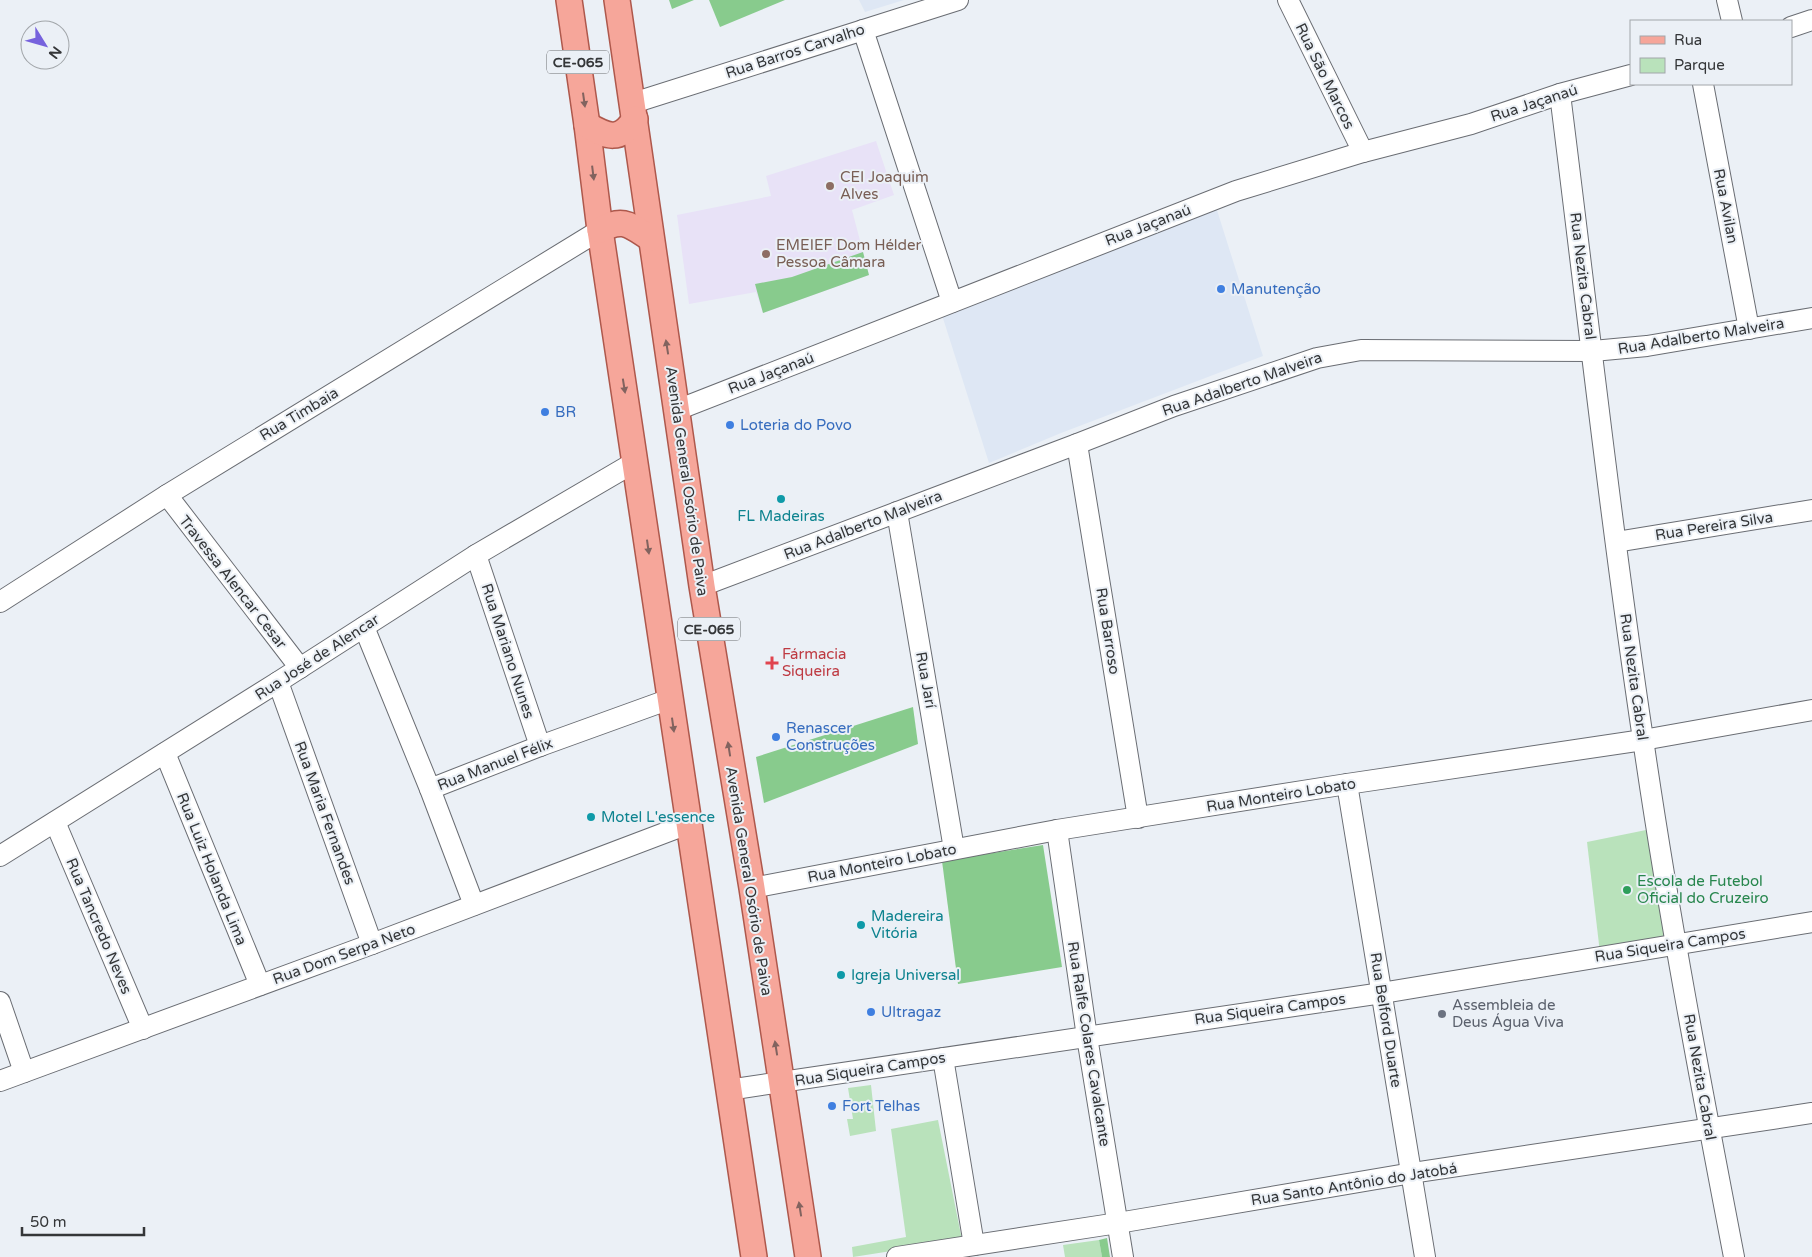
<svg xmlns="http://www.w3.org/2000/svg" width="1812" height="1257" font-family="'Varela Round',sans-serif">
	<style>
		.built { fill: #dee7f4 }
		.education { fill: #e8e2f7 }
		.green { fill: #b9e2bb }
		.forest { fill: #88cb8d }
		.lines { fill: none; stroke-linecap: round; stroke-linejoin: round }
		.minor-casing { stroke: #6a6d73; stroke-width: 22 }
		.major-casing { stroke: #ae584c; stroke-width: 28 }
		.minor { stroke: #fff; stroke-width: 20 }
		.major { stroke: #f6a69a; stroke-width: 25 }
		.oneway { fill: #82635f }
		.education-dot { fill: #8d6e63; stroke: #ebf0f6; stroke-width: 2 }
		.shop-dot { fill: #3f7fe0; stroke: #ebf0f6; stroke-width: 2 }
		.culture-dot { fill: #0f9aa8; stroke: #ebf0f6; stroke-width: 2 }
		.health-dot { fill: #e0444e; stroke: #ebf0f6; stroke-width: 2 }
		.leisure-dot { fill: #2e9e5b; stroke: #ebf0f6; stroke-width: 2 }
		.worship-dot { fill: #6b7280; stroke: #ebf0f6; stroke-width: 2 }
		.labels { text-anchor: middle; stroke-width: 4; stroke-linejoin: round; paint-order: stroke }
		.shield { fill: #ebf0f6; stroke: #6b6e71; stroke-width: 1 }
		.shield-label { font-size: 14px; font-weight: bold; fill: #343638 }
		.street-label { font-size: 15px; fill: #343638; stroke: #ebf0f6 }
		.education-label { font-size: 15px; fill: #785e54; stroke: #ebf0f6; text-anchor: start }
		.shop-label { font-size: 15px; fill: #366cbe; stroke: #ebf0f6; text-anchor: start }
		.culture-label { font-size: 15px; fill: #0d838f; stroke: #ebf0f6; text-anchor: start }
		.health-label { font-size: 15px; fill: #be3a42; stroke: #ebf0f6; text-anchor: start }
		.leisure-label { font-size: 15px; fill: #27864d; stroke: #ebf0f6; text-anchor: start }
		.worship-label { font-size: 15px; fill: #5b616d; stroke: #ebf0f6; text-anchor: start }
	</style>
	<rect width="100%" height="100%" fill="#ebf0f6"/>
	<g class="built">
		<path d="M859 0H904L865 12Z"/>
		<path d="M1216 207 1263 356 1061 433 989 463 941 312Z"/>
	</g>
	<path class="education" d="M876 141 894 195 852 210 869 275 763 313 756 292 689 304 677 215 771 196 766 176Z"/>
	<g class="green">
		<path d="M1651 829 1669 939 1600 953 1587 842Z"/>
		<path d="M871 1085 876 1131 850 1136 847 1119H853L848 1088Z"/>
		<path d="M938 1120 962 1240 853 1257 852 1247 906 1237 891 1129Z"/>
		<path d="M1099 1240 1102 1257H1065L1063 1245Z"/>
	</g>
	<g class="forest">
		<path d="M669 0H694L672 9Z"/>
		<path d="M709 0H785L720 27Z"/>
		<path d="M863 252 869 275 763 313 755 284 792 277Z"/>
		<path d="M913 707 918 744 764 803 756 757Z"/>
		<path d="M1043 845 1062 967 958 984 942 861Z"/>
		<path d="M1107 1238 1110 1257H1102L1099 1240Z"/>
	</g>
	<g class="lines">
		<defs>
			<g id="minor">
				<path d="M1288 0 1363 152"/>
				<path d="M1727 0 1732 21"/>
				<path d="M1791 27 1812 20"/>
				<path d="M863 30 952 302"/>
				<path d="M1703 84 1749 329"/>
				<path d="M1560 94C1587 309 1611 525 1643 739 1668 912 1701 1085 1734 1257"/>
				<path d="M633 103 958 0"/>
				<path d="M677 410 1236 191 1363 152 1471 124 1560 94 1631 75"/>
				<path d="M1077 444 1138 818"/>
				<path d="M167 495 300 668"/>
				<path d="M897 512 954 849"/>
				<path d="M1616 542 1812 510"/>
				<path d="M476 555 540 746"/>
				<path d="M702 586 1077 444 1174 406 1317 358 1361 350 1593 351 1647 346 1812 318"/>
				<path d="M0 602 167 495 600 230"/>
				<path d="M364 627 430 789 540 746 670 699"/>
				<path d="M278 682 372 944"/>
				<path d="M165 753 260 985"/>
				<path d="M1347 784 1425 1257"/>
				<path d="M430 789 474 905"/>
				<path d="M55 822 143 1029"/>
				<path d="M1057 830 1087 1037 1123 1257"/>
				<path d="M0 856 278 682 476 555 635 462"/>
				<path d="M752 888 1057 830 1347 784 1643 740 1812 710"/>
				<path d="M0 1002 24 1072"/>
				<path d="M943 1058 974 1245"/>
				<path d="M0 1081 372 944 688 824"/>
				<path d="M728 1090 1382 993 1812 922"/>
				<path d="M897 1257 1118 1223 1412 1173 1812 1113"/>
			</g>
			<g id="major">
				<path d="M569 0 587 125 600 230 754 1257"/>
				<path d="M617 0 702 586 752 888 808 1257"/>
				<path d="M587 125C608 137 620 142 635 119"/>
				<path d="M600 230C623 217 630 225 650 238"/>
			</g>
		</defs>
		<use href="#minor" class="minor-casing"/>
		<use href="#major" class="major-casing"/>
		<use href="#minor" class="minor"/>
		<use href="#major" class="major"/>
	</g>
	<defs><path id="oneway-solid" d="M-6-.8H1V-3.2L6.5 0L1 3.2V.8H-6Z" transform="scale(1.25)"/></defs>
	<g class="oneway">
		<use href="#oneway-solid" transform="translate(584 100) rotate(82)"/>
		<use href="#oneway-solid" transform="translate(593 173) rotate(83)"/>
		<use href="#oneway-solid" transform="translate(667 347) rotate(-99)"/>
		<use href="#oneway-solid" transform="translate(624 386) rotate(81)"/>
		<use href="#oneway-solid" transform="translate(648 547) rotate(82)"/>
		<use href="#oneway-solid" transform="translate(673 725) rotate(82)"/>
		<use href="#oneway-solid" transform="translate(729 749) rotate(-99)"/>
		<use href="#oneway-solid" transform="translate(776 1048) rotate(-99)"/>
		<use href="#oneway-solid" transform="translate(800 1209) rotate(-99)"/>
	</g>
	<g class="education-dot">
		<circle cx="830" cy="186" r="5"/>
		<circle cx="766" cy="254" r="5"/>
	</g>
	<g class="shop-dot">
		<circle cx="1221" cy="289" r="5"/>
		<circle cx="545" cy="412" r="5"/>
		<circle cx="730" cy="425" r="5"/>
		<circle cx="776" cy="737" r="5"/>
		<circle cx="871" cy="1012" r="5"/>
		<circle cx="832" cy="1106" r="5"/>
	</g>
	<g class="culture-dot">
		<circle cx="781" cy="499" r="5"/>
		<circle cx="591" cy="817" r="5"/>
		<circle cx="861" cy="925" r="5"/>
		<circle cx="841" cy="975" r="5"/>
	</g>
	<path class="health-dot" d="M769.5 655.5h5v5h5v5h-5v5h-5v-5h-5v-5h5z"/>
	<circle class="leisure-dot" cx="1627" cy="890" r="5"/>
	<circle class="worship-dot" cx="1442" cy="1014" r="5"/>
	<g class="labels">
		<g class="shield">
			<rect x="547" y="50.5" width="62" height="23" rx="4"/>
			<rect x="678" y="617.5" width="62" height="23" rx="4"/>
		</g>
		<g class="shield-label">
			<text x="578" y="67">CE-065</text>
			<text x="709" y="634">CE-065</text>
		</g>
		<g class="street-label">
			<text transform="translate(795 51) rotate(-18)" y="5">Rua Barros Carvalho</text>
			<text transform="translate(1325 76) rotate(64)" y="5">Rua São Marcos</text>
			<text transform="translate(1534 103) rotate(-18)" y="5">Rua Jaçanaú</text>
			<text transform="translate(1726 206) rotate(79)" y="5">Rua Avilan</text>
			<text transform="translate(1148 225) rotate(-21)" y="5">Rua Jaçanaú</text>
			<text transform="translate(1583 276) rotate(83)" y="5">Rua Nezita Cabral</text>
			<text transform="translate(1701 336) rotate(-9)" y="5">Rua Adalberto Malveira</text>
			<text transform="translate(771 373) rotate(-21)" y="5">Rua Jaçanaú</text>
			<text transform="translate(1242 384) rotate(-19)" y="5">Rua Adalberto Malveira</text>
			<text transform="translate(299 414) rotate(-31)" y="5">Rua Timbaia</text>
			<text transform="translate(687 481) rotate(82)" y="5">Avenida General Osório de Paiva</text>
			<text transform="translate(863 525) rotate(-21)" y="5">Rua Adalberto Malveira</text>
			<text transform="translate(1714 526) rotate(-9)" y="5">Rua Pereira Silva</text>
			<text transform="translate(233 582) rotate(52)" y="5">Travessa Alencar Cesar</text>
			<text transform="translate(1108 631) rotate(81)" y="5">Rua Barroso</text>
			<text transform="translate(508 651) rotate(72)" y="5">Rua Mariano Nunes</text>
			<text transform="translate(317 657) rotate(-33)" y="5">Rua José de Alencar</text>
			<text transform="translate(1634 677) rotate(82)" y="5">Rua Nezita Cabral</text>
			<text transform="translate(926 680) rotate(80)" y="5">Rua Jarí</text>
			<text transform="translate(495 764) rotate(-21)" y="5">Rua Manuel Félix</text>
			<text transform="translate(1281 795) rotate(-9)" y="5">Rua Monteiro Lobato</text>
			<text transform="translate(325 813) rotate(70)" y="5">Rua Maria Fernandes</text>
			<text transform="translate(882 863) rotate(-11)" y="5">Rua Monteiro Lobato</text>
			<text transform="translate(212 869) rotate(68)" y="5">Rua Luiz Holanda Lima</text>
			<text transform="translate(749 881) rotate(81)" y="5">Avenida General Osório de Paiva</text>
			<text transform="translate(99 926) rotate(67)" y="5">Rua Tancredo Neves</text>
			<text transform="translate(1670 945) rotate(-9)" y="5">Rua Siqueira Campos</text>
			<text transform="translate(344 954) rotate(-20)" y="5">Rua Dom Serpa Neto</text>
			<text transform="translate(1270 1009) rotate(-8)" y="5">Rua Siqueira Campos</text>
			<text transform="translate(1386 1020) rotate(81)" y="5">Rua Belford Duarte</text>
			<text transform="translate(1089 1044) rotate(81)" y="5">Rua Ralfe Colares Cavalcante</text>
			<text transform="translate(870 1069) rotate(-9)" y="5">Rua Siqueira Campos</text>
			<text transform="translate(1700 1077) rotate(80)" y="5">Rua Nezita Cabral</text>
			<text transform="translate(1354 1184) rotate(-9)" y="5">Rua Santo Antônio do Jatobá</text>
		</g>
		<g class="education-label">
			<text x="840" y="182">CEI Joaquim<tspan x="840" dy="17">Alves</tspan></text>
			<text x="776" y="250">EMEIEF Dom Hélder<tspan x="776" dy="17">Pessoa Câmara</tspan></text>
		</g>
		<g class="shop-label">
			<text x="1231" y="294">Manutenção</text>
			<text x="555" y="417">BR</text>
			<text x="740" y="430">Loteria do Povo</text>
			<text x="786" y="733">Renascer<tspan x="786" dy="17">Construções</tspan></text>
			<text x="881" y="1017">Ultragaz</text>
			<text x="842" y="1111">Fort Telhas</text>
		</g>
		<g class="culture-label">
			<text x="781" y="521" text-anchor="middle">FL Madeiras</text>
			<text x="601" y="822">Motel L'essence</text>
			<text x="871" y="921">Madereira<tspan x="871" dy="17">Vitória</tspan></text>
			<text x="851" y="980">Igreja Universal</text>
		</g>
		<g class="health-label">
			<text x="782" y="659">Fármacia<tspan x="782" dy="17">Siqueira</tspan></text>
		</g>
		<g class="leisure-label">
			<text x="1637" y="886">Escola de Futebol<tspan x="1637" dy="17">Oficial do Cruzeiro</tspan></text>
		</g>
		<g class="worship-label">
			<text x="1452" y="1010">Assembleia de<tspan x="1452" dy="17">Deus Água Viva</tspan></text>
		</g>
	</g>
	<rect x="1630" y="20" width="162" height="65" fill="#ebf0f6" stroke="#a2a6aa"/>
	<rect x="1640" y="36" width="25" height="8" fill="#f6a69a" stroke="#a2a6aa"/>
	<text x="1674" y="45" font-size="15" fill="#343638">Rua</text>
	<rect x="1640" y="58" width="25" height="15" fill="#b9e2bb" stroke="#a2a6aa"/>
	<text x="1674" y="70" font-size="15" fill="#343638">Parque</text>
	<g transform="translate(45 45) rotate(127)"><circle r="24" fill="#ebf0f6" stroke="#a2a6aa"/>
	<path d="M0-4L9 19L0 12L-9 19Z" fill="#7662dd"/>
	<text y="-8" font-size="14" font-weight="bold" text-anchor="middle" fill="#343638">N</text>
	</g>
	<path d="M22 1227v8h122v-8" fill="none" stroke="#343638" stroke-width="2.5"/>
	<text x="30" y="1227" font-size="15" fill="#343638" stroke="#ebf0f6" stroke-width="4" paint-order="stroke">50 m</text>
</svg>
